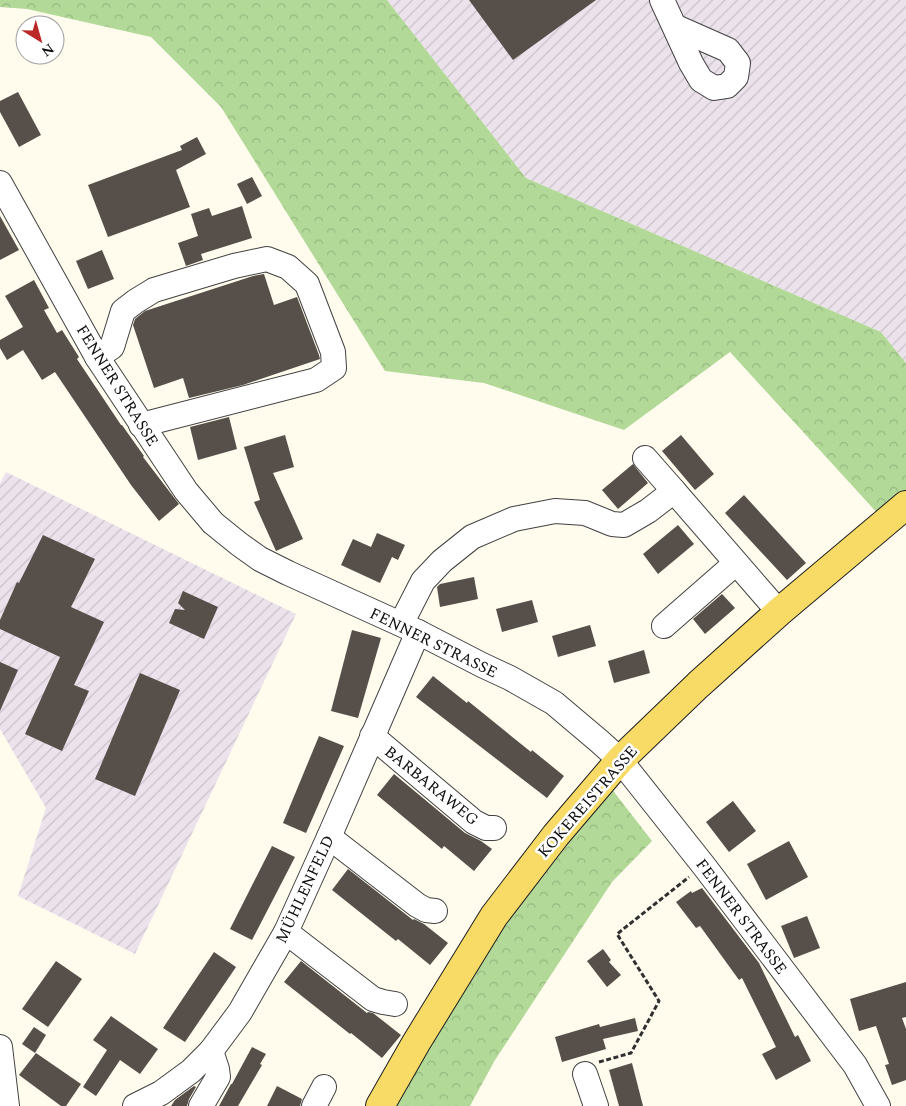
<svg xmlns="http://www.w3.org/2000/svg" width="906" height="1106" font-family="Spectral,serif">
	<style>
		.industrial { fill: url(#industrial-furrows) }
		.forest { fill: url(#forest-crowns) }
		.building { fill: #564f4a }
		.lines { fill: none; stroke-linecap: round; stroke-linejoin: round }
		.minor-casing { stroke: #414141; stroke-width: 26 }
		.major-casing { stroke: #1f1f1f; stroke-width: 30 }
		.path { stroke: #303030; stroke-width: 3; stroke-dasharray: 5 2.5; stroke-linecap: butt }
		.minor { stroke: #fff; stroke-width: 24 }
		.major { stroke: #f7db66; stroke-width: 28 }
		.labels { text-anchor: middle; stroke-width: 5; stroke-linejoin: round; paint-order: stroke }
		.street-label { font-size: 16px; fill: #0e0e0e; stroke: #fff }
	</style>
	<defs>
		<pattern id="industrial-furrows" width="10" height="10" patternUnits="userSpaceOnUse" patternTransform="scale(1.25)"><rect width="10" height="10" fill="#ece2ec"/><path d="M-1 1l2-2M0 10L10 0M9 11l2-2" fill="none" stroke="#c9c1c9"/></pattern>
		<pattern id="forest-crowns" width="20" height="18" patternUnits="userSpaceOnUse" patternTransform="scale(1.25)"><rect width="20" height="18" fill="#b2d998"/><path d="M2 6a3 3 0 1 1 6 0M12 15a3 3 0 1 1 6 0" fill="none" stroke="#98b982"/></pattern>
	</defs>
	<rect width="100%" height="100%" fill="#fffcee"/>
	<g class="industrial">
		<path d="M387 0H906V363L881 332 526 178Z"/>
		<path d="M6 472 296 614 135 954 18 896 46 808 0 729V483Z"/>
	</g>
	<g class="forest">
		<path d="M0 0H387L526 178 881 332 906 363V491L880 516 730 352 624 430 484 383 385 371 221 107 151 37 27 9 0 7Z"/>
		<path d="M611 788 652 841 612 882 495 1060 470 1106H391L503 921Z"/>
	</g>
	<g class="building">
		<path d="M469 0H596L513 60Z"/>
		<path d="M18 92 41 135 19 147 0 112V101Z"/>
		<path d="M197 137 206 154 176 170 190 207 108 237 88 185 182 150 180 146Z"/>
		<path d="M252 177 262 196 247 204 237 184Z"/>
		<path d="M242 206 252 238 201 254 203 260 186 266 178 243 198 236 191 214 209 208 212 216Z"/>
		<path d="M0 216 19 250 0 260Z"/>
		<path d="M102 250 114 279 88 289 76 261Z"/>
		<path d="M264 274 274 305 297 297 319 355 320 359 243 385 189 398 183 378 154 388 133 325 135 319 145 311 253 276Z"/>
		<path d="M34 280 49 308 44 310 57 333 62 330 79 357 77 359 121 425H122L144 456 143 457 179 504 159 521 131 485 55 372 42 380 23 350 7 360 0 348V340L23 327 5 296Z"/>
		<path d="M229 417 237 449 198 460 190 427Z"/>
		<path d="M285 435 294 467 273 473 303 539 276 551 254 502 260 500 244 447Z"/>
		<path d="M681 435 714 474 695 490 662 451Z"/>
		<path d="M633 464 648 483 618 509 602 490Z"/>
		<path d="M744 495 806 563 787 580 725 513Z"/>
		<path d="M678 525 694 544 658 574 643 554Z"/>
		<path d="M377 533 405 545 398 560 392 557 380 583 341 565 353 539 371 547Z"/>
		<path d="M43 535 95 559 71 607 104 622 74 685 89 691 62 751 25 734 60 657 0 629V620L17 582 19 583Z"/>
		<path d="M474 577 478 599 440 607 437 587 440 584Z"/>
		<path d="M183 591 218 607 204 639 169 623 175 609 185 610 178 603Z"/>
		<path d="M722 594 735 608 705 634 693 619Z"/>
		<path d="M532 600 538 622 502 632 496 609Z"/>
		<path d="M590 625 596 646 558 657 552 636Z"/>
		<path d="M352 630 381 638 358 718 331 711Z"/>
		<path d="M644 650 650 673 614 683 608 661Z"/>
		<path d="M0 662 18 670 0 711Z"/>
		<path d="M140 673 180 690 135 796 95 779Z"/>
		<path d="M433 676 467 703 468 701 531 752 532 750 564 776 547 798 416 697Z"/>
		<path d="M319 736 344 746 306 833 283 823Z"/>
		<path d="M394 774 465 833 481 841 492 849 474 871 444 846 442 849 377 795Z"/>
		<path d="M733 801 756 831 729 852 706 822Z"/>
		<path d="M789 841 808 877 766 900 747 864Z"/>
		<path d="M272 846 295 857 252 940 230 929Z"/>
		<path d="M348 869 413 920 414 919 424 924 448 943 430 965 398 939 396 941 332 890Z"/>
		<path d="M702 888 759 963 795 1037 798 1035 811 1061 776 1080 762 1054 776 1047 742 978 739 980 700 926 696 928 676 902 691 891 692 893Z"/>
		<path d="M807 916 820 948 794 958 781 926Z"/>
		<path d="M603 949 611 960 609 962 621 975 607 987 587 961Z"/>
		<path d="M214 952 236 967 185 1042 163 1028Z"/>
		<path d="M56 961 82 979 48 1027 22 1009Z"/>
		<path d="M301 961 367 1013 368 1012 373 1013 401 1035 382 1058 351 1033 350 1034 284 982Z"/>
		<path d="M906 982V1017L902 1018 906 1029V1080L892 1085 885 1065 889 1064 876 1026 859 1031 850 999Z"/>
		<path d="M111 1016 158 1049 140 1074 120 1060 96 1096 83 1087 107 1050 93 1040Z"/>
		<path d="M635 1018 638 1031 603 1039 606 1049 562 1062 555 1037 599 1024 600 1027Z"/>
		<path d="M34 1027 46 1035 35 1053 22 1044Z"/>
		<path d="M252 1047 266 1054 260 1064 262 1065 238 1106H219L231 1084H232Z"/>
		<path d="M36 1053 81 1084 66 1106H61L19 1075Z"/>
		<path d="M632 1063 643 1106H619L609 1070Z"/>
		<path d="M194 1086 196 1087 189 1099 187 1106H171L175 1100Z"/>
		<path d="M277 1086 302 1099 300 1106H267Z"/>
	</g>
	<g class="lines">
		<defs>
			<g id="minor">
				<path d="M662 0 691 63 701 80 714 88 727 86 736 77 738 63 728 50 676 27"/>
				<path d="M0 183 97 357 186 491 213 523 239 544 260 559 288 573 418 632 482 665 510 678 554 703 599 741 620 760 704 866 855 1065 878 1106"/>
				<path d="M97 357 112 347 123 311 136 301 154 290 234 266 267 259 288 267 307 284 333 352 334 368 316 380 141 425"/>
				<path d="M645 458 674 491"/>
				<path d="M401 624 423 581 442 561 472 537 514 519 555 511 585 513 612 524 624 525 648 511 674 491 772 604"/>
				<path d="M664 626 736 563"/>
				<path d="M372 736 474 822 486 828H494"/>
				<path d="M329 837 417 905 426 910 435 911"/>
				<path d="M286 932 373 999 383 1002 395 1004"/>
				<path d="M0 1047 7 1106"/>
				<path d="M585 1074 596 1106"/>
				<path d="M135 1106 161 1093 191 1071 211 1051 240 1012 286 932 329 837 418 632"/>
				<path d="M201 1106 218 1077 217 1069 211 1051"/>
				<path d="M314 1106 324 1087"/>
			</g>
			<path id="major" d="M380 1106 416 1043 494 916 556 835 620 760 698 685 779 612 906 505"/>
		</defs>
		<use href="#minor" class="minor-casing"/>
		<use href="#major" class="major-casing"/>
		<path class="path" d="M599 1062 631 1053 659 1001 617 934 689 877"/>
		<use href="#minor" class="minor"/>
		<use href="#major" class="major"/>
	</g>
	<g class="labels">
		<g class="street-label">
			<text transform="translate(118 385) rotate(58)" y="6">FENNER STRASSE</text>
			<text transform="translate(434 642) rotate(26)" y="6">FENNER STRASSE</text>
			<text transform="translate(432 785) rotate(39)" y="6">BARBARAWEG</text>
			<text transform="translate(587 801) rotate(-49)" y="6">KOKEREISTRASSE</text>
			<text transform="translate(304 889) rotate(-65)" y="6">MÜHLENFELD</text>
			<text transform="translate(742 916) rotate(53)" y="6">FENNER STRASSE</text>
		</g>
	</g>
	<g transform="translate(40 40) rotate(143)"><circle r="24" fill="#ffffff" stroke="#9f9f9f"/>
	<path d="M0-4L9 19L0 12L-9 19Z" fill="#bc2727"/>
	<text y="-8" font-size="14" font-weight="bold" text-anchor="middle" fill="#0e0e0e">N</text>
	</g>
</svg>
